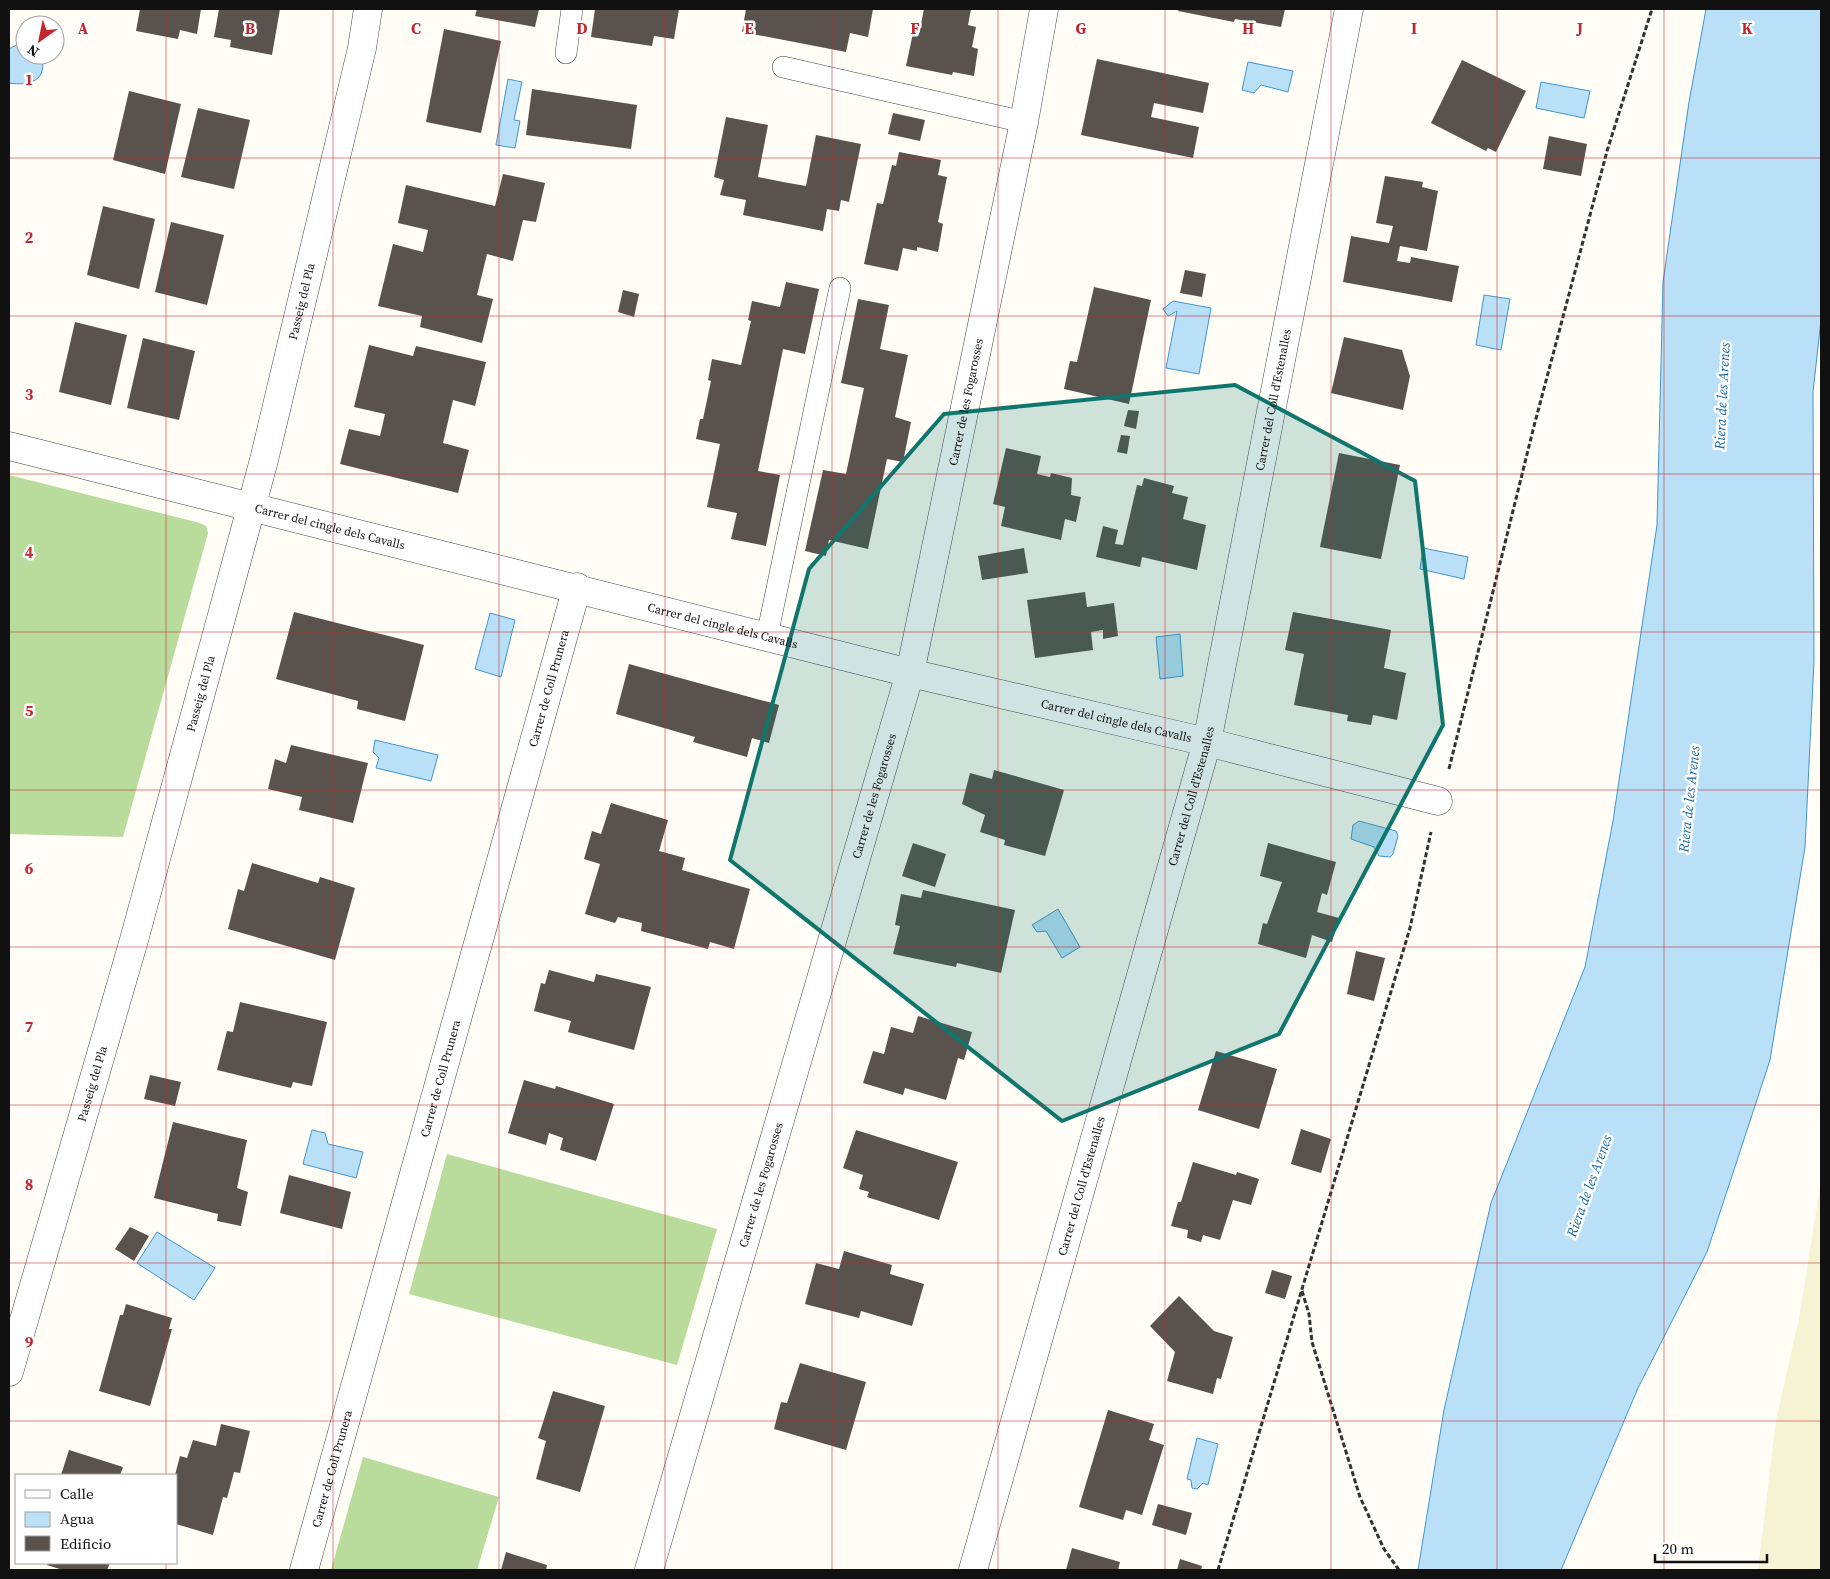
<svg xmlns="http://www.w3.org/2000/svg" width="1830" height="1579" font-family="'Source Serif 4',serif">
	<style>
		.farmland { fill: #f6f3d4 }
		.forest { fill: #b9dc9c }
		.water { fill: #b9e0f7; stroke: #3f96cf }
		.building { fill: #5a524d }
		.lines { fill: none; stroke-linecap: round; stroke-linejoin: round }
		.service-casing { stroke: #444; stroke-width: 22 }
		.minor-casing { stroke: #444; stroke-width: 29 }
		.path { stroke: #333; stroke-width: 3; stroke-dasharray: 5 2.5; stroke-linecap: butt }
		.service { stroke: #fff; stroke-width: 21 }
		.minor { stroke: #fff; stroke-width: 28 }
		.marked { fill: #0f766e; fill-opacity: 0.2; stroke: #0f766e; stroke-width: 4; stroke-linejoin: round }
		.grid { fill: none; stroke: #c4262e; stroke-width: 1; stroke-opacity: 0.55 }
		.labels { text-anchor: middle; stroke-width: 5; stroke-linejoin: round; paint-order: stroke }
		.street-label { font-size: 12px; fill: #111; stroke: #fff }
		.water-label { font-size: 14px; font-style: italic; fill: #1768a6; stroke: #fff }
		.grid-label { font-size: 16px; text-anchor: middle; font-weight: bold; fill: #c4262e; stroke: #fff; stroke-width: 5; stroke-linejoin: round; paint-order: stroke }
	</style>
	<rect width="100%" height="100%" fill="#fffdf5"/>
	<path class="farmland" d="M1821 1181V1570H1758L1776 1420 1799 1318Z"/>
	<g class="forest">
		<path d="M9 475 200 523 206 526 208 533 123 837 9 834Z"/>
		<path d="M447 1154 717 1229 677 1365 409 1294Z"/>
		<path d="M363 1457 499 1497 477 1570H331Z"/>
	</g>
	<g class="water">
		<path d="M1706 9H1821V320L1813 392 1814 661 1805 847 1770 1060 1707 1252 1638 1388 1561 1570H1418L1444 1410 1491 1203 1585 967 1613 821 1657 525 1663 282 1689 102Z"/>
		<path d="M20 43 25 44V55H41C49 81 29 86 9 83V49Z"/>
		<path d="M1248 62 1293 71 1288 92 1261 85 1254 93 1242 90Z"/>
		<path d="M508 79 522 82 514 120 520 121 515 148 496 145Z"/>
		<path d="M1541 82 1590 91 1584 118 1536 108Z"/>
		<path d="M1484 295 1510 299 1501 350 1476 345Z"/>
		<path d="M1173 301 1211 308 1199 374 1166 368 1177 311 1168 316 1163 309Z"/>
		<path d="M1423 548 1468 557 1464 579 1420 569Z"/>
		<path d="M490 613 515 620 501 677 475 669Z"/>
		<path d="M1180 634 1183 676 1160 679 1156 637Z"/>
		<path d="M375 740 438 755 431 781 376 768 379 758 373 752Z"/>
		<path d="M1359 821 1396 831 1398 836 1393 854 1390 857 1379 856 1374 847 1351 839 1353 825Z"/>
		<path d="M1058 909 1080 947 1062 958 1046 931 1037 932 1032 925Z"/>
		<path d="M312 1130 325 1133 328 1144 363 1152 356 1178 303 1164Z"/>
		<path d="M157 1232 215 1268 194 1300 137 1263Z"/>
		<path d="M1197 1438 1218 1444 1208 1485 1203 1483 1197 1489 1192 1488 1191 1480 1187 1479Z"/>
	</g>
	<g class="building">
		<path d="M140 9H201L197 34 180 30 178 39 136 31Z"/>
		<path d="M219 9H280L272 55 230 47 231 40 214 37Z"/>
		<path d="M477 9H539L535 27 475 16Z"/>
		<path d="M595 9H679L674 39 654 36 652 46 591 37Z"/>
		<path d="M746 9H873L868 37 850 33 846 52 742 32Z"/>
		<path d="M924 9H971L968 25 976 27 972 47 978 49 974 76 953 72 952 75 906 66 913 33 919 34Z"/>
		<path d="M1179 9H1285L1281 27 1235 19 1234 22 1178 11Z"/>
		<path d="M444 29 501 41 481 133 426 122Z"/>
		<path d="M1097 59 1209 83 1203 113 1154 103 1151 117 1199 127 1193 158 1081 135Z"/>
		<path d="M1462 60 1526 91 1496 152 1488 148 1486 151 1431 123Z"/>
		<path d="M532 89 637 105 631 149 526 135Z"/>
		<path d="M129 91 181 104 165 174 113 160Z"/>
		<path d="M198 108 250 120 234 189 181 177Z"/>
		<path d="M893 113 925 120 920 141 888 134Z"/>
		<path d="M726 117 768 125 758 177 783 182 806 186 816 135 861 144 849 202 841 200 839 211 827 209 823 231 743 215 746 200 720 195 724 180 714 177Z"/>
		<path d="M1549 136 1587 144 1581 176 1543 169Z"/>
		<path d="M899 152 941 160 938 175 947 177 938 222 943 224 938 252 917 247V251L903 248 898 271 864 264 877 203 883 204 892 165 896 166Z"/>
		<path d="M503 174 545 183 536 222 523 220 513 261 487 254 477 295 493 299 482 343 420 327 422 316 378 306 393 244 423 252 428 230 398 223 406 185 495 206Z"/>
		<path d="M1385 176 1423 182 1422 187 1438 191 1427 251 1400 246 1397 261 1410 263 1411 257 1459 266 1452 302 1343 282 1351 236 1389 243 1393 226 1376 223Z"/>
		<path d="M103 206 155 219 139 289 87 275Z"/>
		<path d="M171 222 224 235 207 305 155 292Z"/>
		<path d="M1185 270 1206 274 1202 297 1180 293Z"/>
		<path d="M786 282 819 289 805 354 783 349 770 413 758 471 780 475 766 546 731 539 737 513 707 507 720 444 696 439 700 419H703L711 381 708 380 712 359 741 365 751 321 748 320 752 301 780 307Z"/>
		<path d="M1094 287 1151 300 1129 404 1064 389 1070 361 1077 362Z"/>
		<path d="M623 290 639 294 634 317 618 312Z"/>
		<path d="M858 299 889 305 880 349 908 355 895 417 911 422 903 462 887 459 868 549 829 540 826 556 805 551 823 470 846 474 864 388 841 383Z"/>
		<path d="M75 322 127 335 111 405 59 392Z"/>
		<path d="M1344 337 1402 350 1410 376 1403 410 1331 393Z"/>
		<path d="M143 338 195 351 179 420 127 408Z"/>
		<path d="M369 345 413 356 416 346 486 362 475 406 453 400 443 443 469 450 458 493 340 464 349 429 380 436 385 414 354 407Z"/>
		<path d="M1128 410 1139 411 1136 429 1124 426Z"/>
		<path d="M1121 435 1130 436 1127 454 1117 452Z"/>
		<path d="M1006 448 1041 456 1037 474 1050 477 1051 473 1072 478 1071 495 1081 497 1076 522 1065 519 1061 540 1001 526 1005 507 993 504Z"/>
		<path d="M1339 453 1400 465 1381 559 1320 547Z"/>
		<path d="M1144 478 1174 486 1172 493 1188 497 1183 519 1206 525 1197 570 1142 557 1140 567 1096 557 1103 526 1118 530 1115 544 1123 545 1137 485 1142 486Z"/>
		<path d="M1024 548 1028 573 982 580 978 556Z"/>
		<path d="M1085 592 1087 607 1114 603 1118 636 1103 639V630L1091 632 1093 650 1035 658 1027 600Z"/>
		<path d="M294 612 424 645 405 721 357 709 358 701 276 679Z"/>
		<path d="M1293 612 1391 630 1384 668 1406 673 1397 720 1373 715 1371 725 1347 721 1348 715 1294 705 1304 654 1285 650Z"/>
		<path d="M629 664 779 705 769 743 752 738 747 757 693 742 695 737 616 714Z"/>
		<path d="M291 745 368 763 353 823 299 810 302 797 268 789 275 759 286 763Z"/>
		<path d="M994 770 1064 790 1045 856 1004 845 1005 840 980 832 985 815 962 804 970 773 992 779Z"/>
		<path d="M611 803 668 820 659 851 685 858 682 870 750 889 734 949 710 942 708 949 641 931 642 923 618 917 615 923 585 914 600 864 584 859 592 831 601 834Z"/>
		<path d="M913 843 946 854 935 887 902 876Z"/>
		<path d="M1268 843 1336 862 1327 895 1322 893 1317 912 1339 918 1332 942 1312 935 1306 958 1258 944 1263 923 1267 924 1282 882 1260 876Z"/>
		<path d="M252 863 318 883 320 877 355 888 335 960 228 929 238 889 244 891Z"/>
		<path d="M923 890 1015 910 1001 973 957 963 956 967 893 954 900 926 895 925 901 894 921 898Z"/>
		<path d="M1356 951 1385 958 1374 1001 1347 994Z"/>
		<path d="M549 970 594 982 596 974 651 987 634 1050 568 1032 571 1021 534 1011 541 983 545 984Z"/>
		<path d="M240 1002 327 1022 312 1086 293 1082 291 1088 217 1070 227 1031 233 1032Z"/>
		<path d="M918 1016 972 1032 964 1060 958 1058 946 1100 905 1088 903 1095 863 1083 873 1051 884 1054 891 1027 913 1033Z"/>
		<path d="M1216 1051 1277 1069 1259 1129 1198 1110Z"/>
		<path d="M150 1075 181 1082 175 1106 144 1099Z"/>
		<path d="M524 1080 555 1089 556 1086 614 1104 596 1161 560 1150 563 1138 549 1133 546 1145 508 1133Z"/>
		<path d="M173 1122 247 1140 237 1188 248 1192 241 1226 217 1221 218 1214 154 1198Z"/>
		<path d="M1301 1129 1331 1139 1321 1173 1291 1164Z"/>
		<path d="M856 1130 958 1162 939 1220 867 1197 869 1192 859 1189 863 1175 843 1168Z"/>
		<path d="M1193 1162 1236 1175 1237 1172 1259 1179 1251 1205 1233 1200 1220 1240 1203 1235 1201 1242 1187 1238 1188 1230 1171 1226 1178 1202H1181Z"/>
		<path d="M289 1175 351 1192 342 1229 280 1213Z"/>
		<path d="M130 1227 149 1236 134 1261 115 1249Z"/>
		<path d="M844 1251 892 1265 890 1274 924 1284 912 1326 861 1311 859 1318 805 1304 816 1263 839 1269Z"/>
		<path d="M1272 1270 1292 1276 1285 1299 1265 1293Z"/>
		<path d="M1179 1296 1214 1331 1233 1337 1221 1379 1217 1378 1213 1394 1167 1381 1175 1352 1150 1326Z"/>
		<path d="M126 1304 172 1318 169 1329H172L150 1406 99 1391 120 1315H123Z"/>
		<path d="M800 1363 866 1382 846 1450 774 1429 781 1402 787 1403Z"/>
		<path d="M553 1391 605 1406 580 1492 536 1479 546 1441 538 1438Z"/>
		<path d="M1108 1410 1154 1424 1149 1440 1164 1445 1142 1515 1126 1510 1123 1520 1079 1507Z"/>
		<path d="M221 1424 250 1431 240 1473 234 1472 227 1498 223 1497 213 1535 176 1524 175 1475 180 1456 187 1458 193 1440 216 1446Z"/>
		<path d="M69 1450 123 1467 120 1475H61Z"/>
		<path d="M1158 1504 1192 1513 1186 1535 1152 1525Z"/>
		<path d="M1072 1548 1120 1562 1118 1570H1066Z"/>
		<path d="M506 1552 547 1565 546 1570H501Z"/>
		<path d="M1180 1559 1202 1566 1201 1570H1177Z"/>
		<path d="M48 1563H110L107 1570H63L47 1565Z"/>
	</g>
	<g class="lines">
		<defs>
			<g id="service">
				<path d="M566 53 572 9"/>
				<path d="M783 67 1024 122"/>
				<path d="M767 636 840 288"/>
			</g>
			<g id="minor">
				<path id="s1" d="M9 446 910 673 1207 742 1438 801"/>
				<path id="s2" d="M9 1372 134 940 264 460 362 48 368 9"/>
				<path id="s3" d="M304 1570 577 587"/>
				<path id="s4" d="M649 1570 910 673 1024 122 1044 9"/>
				<path id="s5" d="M973 1570 1207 742 1349 9"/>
			</g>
		</defs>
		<use href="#service" class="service-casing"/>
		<use href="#minor" class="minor-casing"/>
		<g class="path">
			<path d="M1449 769 1534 426 1607 151 1652 9"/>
			<path d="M1302 1291 1309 1314 1312 1342 1360 1497 1384 1549 1399 1570"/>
			<path d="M1218 1570 1410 928 1431 832"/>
		</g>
		<use href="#service" class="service"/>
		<use href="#minor" class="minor"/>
	</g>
	<path class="marked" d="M1235 385 1415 481 1443 725 1279 1034 1062 1121 730 860 809 569 944 414Z"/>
	<path class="grid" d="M166 9V1475M333 9V1570M499 9V1570M665 9V1570M832 9V1570M998 9V1570M1165 9V1570M1331 9V1570M1497 9V1570M1664 9V1570M9 158H1821M9 316H1821M9 474H1821M9 632H1821M9 790H1821M9 947H1821M9 1105H1821M9 1263H1821M9 1421H1821M166 1563V1570"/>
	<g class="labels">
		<g class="street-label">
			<text dy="4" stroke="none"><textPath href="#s2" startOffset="1110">Passeig del Pla</textPath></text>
			<text dy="4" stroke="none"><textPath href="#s5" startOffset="1209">Carrer del Coll d'Estenalles</textPath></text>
			<text dy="4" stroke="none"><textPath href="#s4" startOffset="1211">Carrer de les Fogarosses</textPath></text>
			<text dy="4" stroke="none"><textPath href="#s1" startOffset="331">Carrer del cingle dels Cavalls</textPath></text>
			<text dy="4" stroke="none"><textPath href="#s1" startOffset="736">Carrer del cingle dels Cavalls</textPath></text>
			<text dy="4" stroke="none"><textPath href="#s3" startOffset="915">Carrer de Coll Prunera</textPath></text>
			<text dy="4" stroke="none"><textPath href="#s2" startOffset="705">Passeig del Pla</textPath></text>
			<text dy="4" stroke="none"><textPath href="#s1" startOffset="1141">Carrer del cingle dels Cavalls</textPath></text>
			<text dy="4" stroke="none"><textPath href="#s4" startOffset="806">Carrer de les Fogarosses</textPath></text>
			<text dy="4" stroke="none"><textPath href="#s5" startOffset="804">Carrer del Coll d'Estenalles</textPath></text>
			<text dy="4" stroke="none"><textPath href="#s3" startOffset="510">Carrer de Coll Prunera</textPath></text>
			<text dy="4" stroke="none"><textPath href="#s2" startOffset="300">Passeig del Pla</textPath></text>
			<text dy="4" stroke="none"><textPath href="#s4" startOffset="401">Carrer de les Fogarosses</textPath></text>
			<text dy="4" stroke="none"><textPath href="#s5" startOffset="399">Carrer del Coll d'Estenalles</textPath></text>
			<text dy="4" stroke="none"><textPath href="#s3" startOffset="105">Carrer de Coll Prunera</textPath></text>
		</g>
		<g class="water-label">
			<text transform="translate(1722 396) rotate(-87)" y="5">Riera de les Arenes</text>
			<text transform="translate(1689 799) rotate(-84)" y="5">Riera de les Arenes</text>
			<text transform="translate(1589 1186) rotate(-70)" y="5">Riera de les Arenes</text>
		</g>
	</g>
	<g class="grid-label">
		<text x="83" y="34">A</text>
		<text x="250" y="34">B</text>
		<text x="416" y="34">C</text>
		<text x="582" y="34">D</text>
		<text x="749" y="34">E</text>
		<text x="915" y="34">F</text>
		<text x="1081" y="34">G</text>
		<text x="1248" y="34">H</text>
		<text x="1414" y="34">I</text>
		<text x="1580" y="34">J</text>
		<text x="1747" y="34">K</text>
		<text x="29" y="85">1</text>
		<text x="29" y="243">2</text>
		<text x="29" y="400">3</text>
		<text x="29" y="558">4</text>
		<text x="29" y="716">5</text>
		<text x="29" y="874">6</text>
		<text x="29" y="1032">7</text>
		<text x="29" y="1190">8</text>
		<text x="29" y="1348">9</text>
	</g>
	<rect width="1830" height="1579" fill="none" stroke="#111111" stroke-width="20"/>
	<rect x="15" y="1474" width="162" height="90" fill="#ffffff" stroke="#a0a0a0"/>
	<rect x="25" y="1490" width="25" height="8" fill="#ffffff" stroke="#a0a0a0"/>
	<text x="60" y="1499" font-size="15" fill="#111111">Calle</text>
	<rect x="25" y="1512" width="25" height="15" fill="#b9e0f7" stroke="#a0a0a0"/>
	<text x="60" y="1524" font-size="15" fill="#111111">Agua</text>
	<rect x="25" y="1536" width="25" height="15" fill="#5a524d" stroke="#a0a0a0"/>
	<text x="60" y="1549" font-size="15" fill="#111111">Edificio</text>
	<g transform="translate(40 40) rotate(213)"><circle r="24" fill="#ffffff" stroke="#a0a0a0"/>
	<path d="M0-4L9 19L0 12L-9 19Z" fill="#c4262e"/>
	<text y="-8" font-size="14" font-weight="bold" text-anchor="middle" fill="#111111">N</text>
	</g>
	<path d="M1655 1554v8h112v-8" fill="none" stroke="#111111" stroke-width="2.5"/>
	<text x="1662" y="1554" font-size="15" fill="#111111" stroke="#ffffff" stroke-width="4" paint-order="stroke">20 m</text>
</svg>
